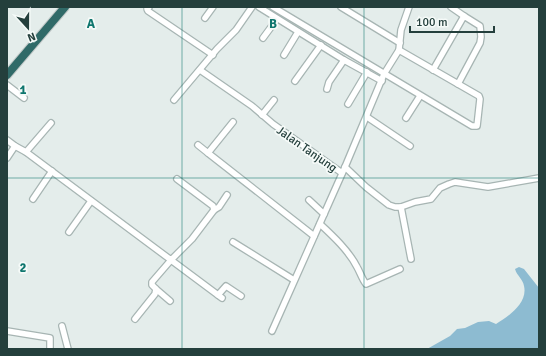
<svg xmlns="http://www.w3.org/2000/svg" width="546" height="356" font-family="Signika,sans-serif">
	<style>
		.water { fill: #8dbbd1 }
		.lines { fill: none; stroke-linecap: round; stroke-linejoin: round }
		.minor-casing { stroke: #a7b5b3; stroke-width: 8 }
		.highway-casing { stroke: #c2c9c8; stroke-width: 10 }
		.minor { stroke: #fff; stroke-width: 5.5 }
		.highway { stroke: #306a68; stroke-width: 8 }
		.grid { fill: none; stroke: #0f766e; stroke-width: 1; stroke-opacity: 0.55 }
		.labels { text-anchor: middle; stroke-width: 3.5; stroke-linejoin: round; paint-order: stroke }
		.street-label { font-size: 12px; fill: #243f3c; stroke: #f5faf8 }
		.grid-label { font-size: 13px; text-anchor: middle; font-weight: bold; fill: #0f766e; stroke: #f5faf8; stroke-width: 3.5; stroke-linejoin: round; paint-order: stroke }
	</style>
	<rect width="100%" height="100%" fill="#e4edeb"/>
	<path class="water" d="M519 267 524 269 539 288V349H427L450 336 457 329 465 328 478 322 489 321 496 324C509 316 528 303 524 286 523 279 517 276 515 269Z"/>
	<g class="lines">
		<defs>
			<g id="minor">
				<path d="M149 7 147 9 148 11 213 55"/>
				<path d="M259 7 344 60 382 81"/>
				<path d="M273 7 472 126H477L480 99 479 96 399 50"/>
				<path d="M341 7 400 43"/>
				<path d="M451 7 464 16"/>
				<path d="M205 18 213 7"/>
				<path d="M263 38 277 19"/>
				<path d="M284 55 298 32"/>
				<path d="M200 70 252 106 273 124 342 173"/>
				<path d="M433 70 464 16 480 26 481 37 480 43 458 84"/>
				<path d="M295 81 321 45"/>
				<path d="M7 85 24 98"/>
				<path d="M327 89 329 82 344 60"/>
				<path d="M174 100 217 49 236 30 252 7"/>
				<path d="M348 104 367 72"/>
				<path d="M262 115 274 100"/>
				<path d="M367 117 410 146"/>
				<path d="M406 118 420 96"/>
				<path d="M233 122 208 153 314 236"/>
				<path d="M7 140 15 146 26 152 171 260 192 239 214 210 213 206 177 179"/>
				<path d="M198 145 208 153"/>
				<path d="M26 152 51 123"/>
				<path d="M7 158 15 146"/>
				<path d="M345 167 366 187 389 205 395 207H401L415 202 431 199 440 188 449 184 455 182 488 187 539 178"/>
				<path d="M33 199 52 171"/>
				<path d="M309 200 324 214"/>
				<path d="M401 207 411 259"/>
				<path d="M214 210 219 207 227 195"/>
				<path d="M320 224C333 236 349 251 357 267 360 272 362 279 366 284L400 269"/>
				<path d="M69 232 91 201"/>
				<path d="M233 242 294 280"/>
				<path d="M156 289 170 301"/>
				<path d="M218 295 226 286 241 296"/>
				<path d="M135 319 155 294 156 289 152 285V282L171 260 222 298"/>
				<path d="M62 326 68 349"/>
				<path d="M7 331 50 338V349"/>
				<path d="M272 331 345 167 384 74 399 50 401 30 409 7"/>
			</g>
			<path id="highway" d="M7 75 65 7"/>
		</defs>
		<use href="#minor" class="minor-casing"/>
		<use href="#highway" class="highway-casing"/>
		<use href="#minor" class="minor"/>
		<use href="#highway" class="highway"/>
	</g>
	<path class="grid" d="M182 7V349M364 7V349M7 178H539"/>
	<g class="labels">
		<g class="street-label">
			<text transform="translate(307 149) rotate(35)" y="4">Jalan Tanjung</text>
		</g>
	</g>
	<g class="grid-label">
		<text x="91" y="28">A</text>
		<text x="273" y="28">B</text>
		<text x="23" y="94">1</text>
		<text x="23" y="272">2</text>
	</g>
	<rect width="546" height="356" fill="none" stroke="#243f3c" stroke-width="16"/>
	<g transform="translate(28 28) rotate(159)" stroke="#f5faf8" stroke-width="3" paint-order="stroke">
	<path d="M0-3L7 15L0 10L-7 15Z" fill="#243f3c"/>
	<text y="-6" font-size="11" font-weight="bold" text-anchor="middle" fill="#243f3c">N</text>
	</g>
	<path d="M410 26v6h84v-6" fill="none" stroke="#243f3c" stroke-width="2"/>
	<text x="416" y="26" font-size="12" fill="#243f3c" stroke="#f5faf8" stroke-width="3" paint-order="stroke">100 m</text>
</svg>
